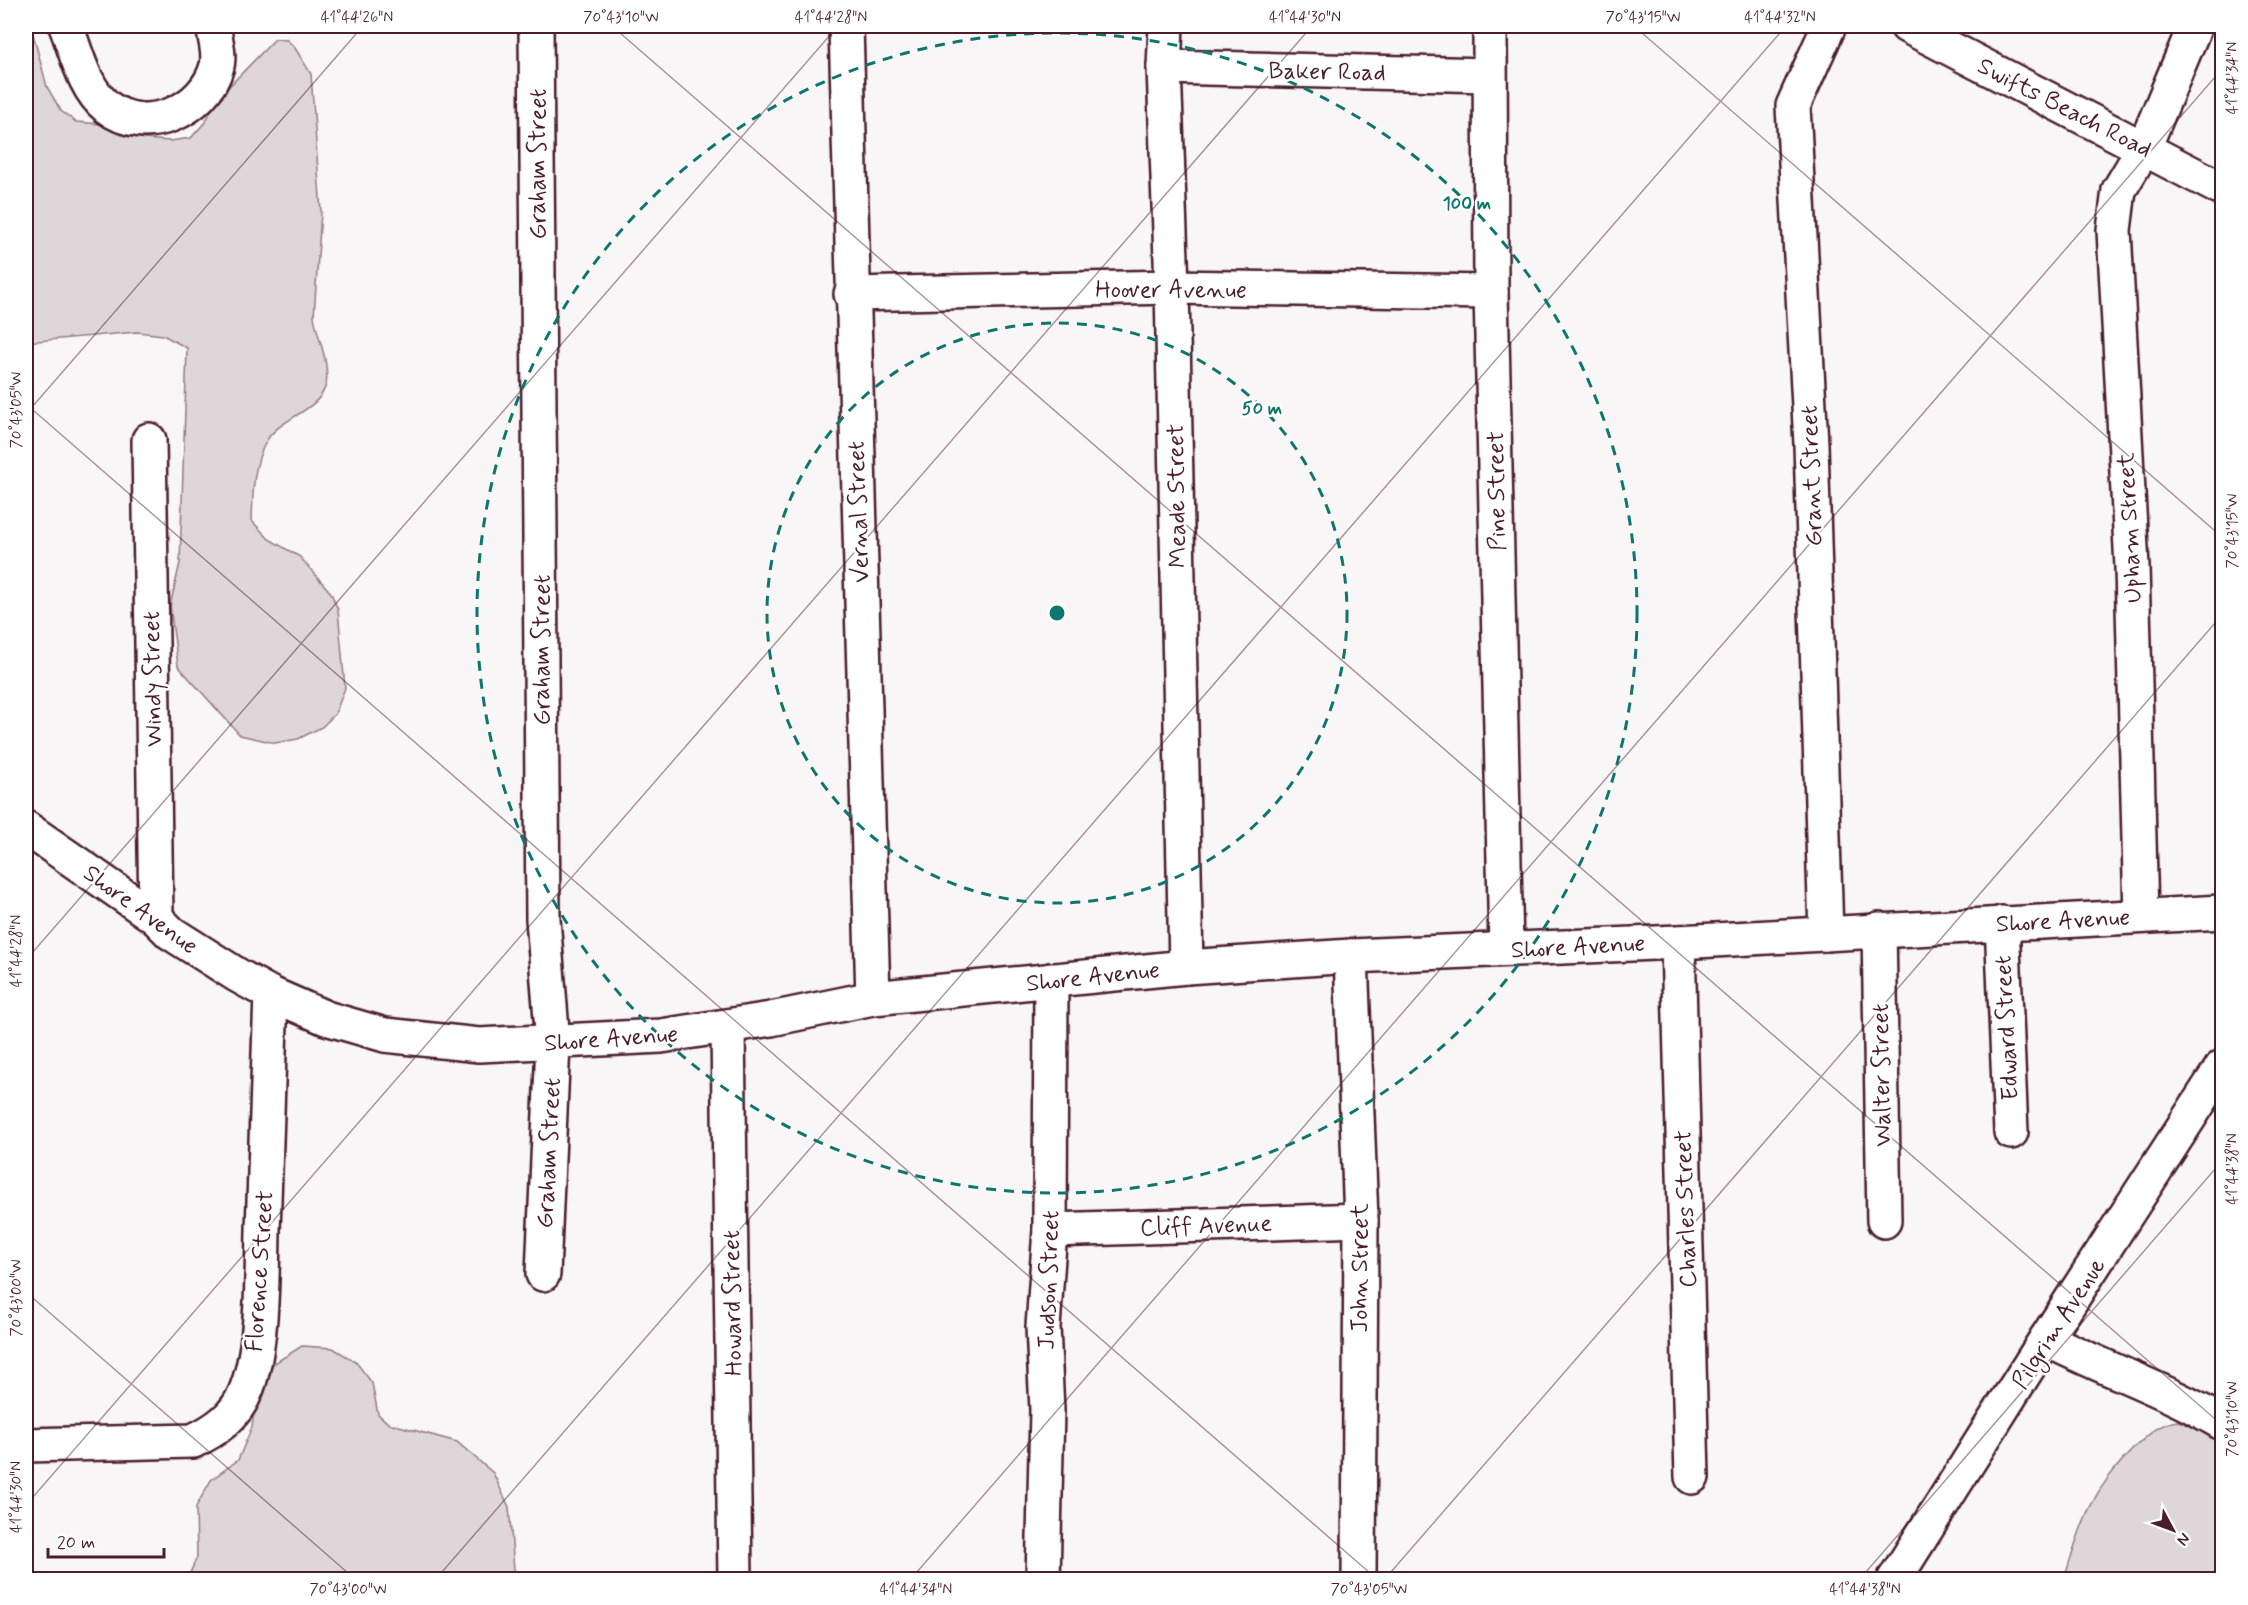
<svg xmlns="http://www.w3.org/2000/svg" width="2248" height="1605" font-family="Mynerve,sans-serif">
	<style>
		.green { fill: #ded6d9; stroke: #947a82; stroke-width: 1.5 }
		.lines { fill: none; stroke-linecap: round; stroke-linejoin: round }
		.street-casing { stroke: #4a1f2b; stroke-width: 38 }
		.secondary-casing { stroke: #4a1f2b; stroke-width: 38 }
		.street { stroke: #fff; stroke-width: 33 }
		.secondary { stroke: #fff; stroke-width: 33 }
		.ticks { fill: none; stroke: #4a1f2b; stroke-width: 1.5; stroke-opacity: 0.45 }
		.ring { fill: none; stroke: #0f766e; stroke-width: 3; stroke-dasharray: 10 8 }
		.labels { text-anchor: middle; stroke-width: 5; stroke-linejoin: round; paint-order: stroke }
		.street-label { font-size: 24px; fill: #4a1f2b; stroke: #fff }
		.centre { fill: #0f766e; stroke: #fff; stroke-width: 3 }
		.ring-label { font-size: 18px; text-anchor: middle; font-weight: bold; fill: #0f766e; stroke: #fff; stroke-width: 5; stroke-linejoin: round; paint-order: stroke }
		.neatline { fill: none; stroke: #4a1f2b; stroke-width: 2 }
		.ticks-label { font-size: 15px; text-anchor: middle; fill: #4a1f2b }
	</style>
	<rect width="100%" height="100%" fill="#f8f6f7"/>
	<filter id="ink" filterUnits="userSpaceOnUse"><feTurbulence type="fractalNoise" baseFrequency=".0167" numOctaves="2"/><feDisplacementMap in="SourceGraphic" scale="12" xChannelSelector="R" yChannelSelector="G"/><feConvolveMatrix kernelMatrix="1 2 1 2 8 2 1 2 1" color-interpolation-filters="sRGB"/></filter>
	<g filter="url(#ink)">
		<g class="green">
			<path d="M26 26H31L47 87 61 111 76 122 101 124 144 139 170 141 191 138 206 121 216 100 275 39 287 40 295 48 311 74 321 212 314 316C317 337 330 362 326 384 320 411 281 417 267 440 252 466 253 493 252 521L269 539 300 557 331 593 338 610 345 688 335 714 322 727 298 739 275 743 240 735 178 666 170 606 180 563 187 348 163 335 137 332 26 342Z"/>
			<path d="M302 1346 333 1348 356 1362 372 1383 378 1414 388 1423 457 1442 493 1473 509 1507 514 1569 518 1579 187 1580 197 1557 196 1507 211 1480 238 1460 252 1427 258 1383 265 1369Z"/>
			<path d="M2178 1421 2222 1433V1579L2064 1580C2081 1522 2092 1489 2136 1446 2149 1434 2160 1423 2178 1421Z"/>
		</g>
		<g class="lines">
			<defs>
				<g id="street">
					<path d="M66 26C76 51 84 89 107 107 145 137 205 111 217 66 220 54 215 38 213 26"/>
					<path d="M536 26 543 919 553 1043 543 1274"/>
					<path d="M846 26 873 998"/>
					<path d="M1166 26 1164 67 1172 287 1186 967"/>
					<path d="M1490 32 1491 292 1506 949"/>
					<path d="M1164 67 1489 75"/>
					<path d="M851 294 1172 287 1491 292"/>
					<path d="M149 440 156 918"/>
					<path d="M26 828 156 918 171 933 237 975 271 994 326 1018 385 1035 479 1045 661 1036 771 1019 873 998 1186 967 1351 956 1678 942 2222 912"/>
					<path d="M2141 916 2132 567 2114 230 2119 190 2144 148 2195 26"/>
					<path d="M2002 923 2011 1132"/>
					<path d="M1879 929 1884 1221"/>
					<path d="M1826 934 1811 444 1793 106 1829 26"/>
					<path d="M1678 942 1692 1477"/>
					<path d="M1351 956 1361 1220 1359 1580"/>
					<path d="M728 1027 735 1580"/>
					<path d="M1050 1230 1361 1220"/>
					<path d="M2046 1339C2104 1369 2166 1389 2222 1423"/>
					<path d="M26 1445 193 1441C216 1430 235 1417 245 1393 263 1352 262 1276 263 1231 265 1152 268 1073 271 994"/>
					<path d="M1043 1580 1047 1410 1043 1327 1050 1230 1051 980"/>
					<path d="M1894 1580 2046 1339 2222 1067"/>
				</g>
				<path id="secondary" d="M1907 26 2222 189"/>
			</defs>
			<use href="#street" class="street-casing"/>
			<use href="#secondary" class="secondary-casing"/>
			<use href="#street" class="street"/>
			<use href="#secondary" class="secondary"/>
		</g>
	</g>
	<path class="ticks" d="M612 26 2222 1425M1634 26 2222 537M26 404 1378 1580M26 414 363 26M26 960 838 26M26 1292 356 1580M26 1505 1312 26M435 1580 1786 26M910 1580 2222 69M1384 1580 2222 615M1859 1580 2222 1161"/>
	<g class="ring">
		<circle cx="1057" cy="613" r="290"/>
		<circle cx="1057" cy="613" r="580"/>
	</g>
	<g class="labels">
		<g class="street-label">
			<text transform="translate(1327 71) rotate(1)" y="8">Baker Road</text>
			<text transform="translate(2065 107) rotate(27)" y="8">Swifts Beach Road</text>
			<text transform="translate(537 164) rotate(-90)" y="8">Graham Street</text>
			<text x="1171" y="297">Hoover Avenue</text>
			<text transform="translate(1811 476) rotate(-92)" y="8">Grant Street</text>
			<text transform="translate(1496 491) rotate(-91)" y="8">Pine Street</text>
			<text transform="translate(1176 496) rotate(-91)" y="8">Meade Street</text>
			<text transform="translate(858 512) rotate(-92)" y="8">Vernal Street</text>
			<text transform="translate(2129 528) rotate(-93)" y="8">Upham Street</text>
			<text transform="translate(541 650) rotate(-90)" y="8">Graham Street</text>
			<text transform="translate(152 679) rotate(-91)" y="8">Windy Street</text>
			<text transform="translate(141 909) rotate(36)" y="8">Shore Avenue</text>
			<text transform="translate(2063 920) rotate(-3)" y="8">Shore Avenue</text>
			<text transform="translate(1578 946) rotate(-3)" y="8">Shore Avenue</text>
			<text transform="translate(1093 976) rotate(-6)" y="8">Shore Avenue</text>
			<text transform="translate(2006 1028) rotate(-93)" y="8">Edward Street</text>
			<text transform="translate(611 1038) rotate(-4)" y="8">Shore Avenue</text>
			<text transform="translate(1881 1075) rotate(-91)" y="8">Walter Street</text>
			<text transform="translate(548 1153) rotate(-87)" y="8">Graham Street</text>
			<text transform="translate(1685 1209) rotate(-92)" y="8">Charles Street</text>
			<text transform="translate(1206 1225) rotate(-2)" y="8">Cliff Avenue</text>
			<text transform="translate(1359 1268) rotate(-90)" y="8">John Street</text>
			<text transform="translate(259 1271) rotate(-86)" y="8">Florence Street</text>
			<text transform="translate(1048 1280) rotate(-88)" y="8">Judson Street</text>
			<text transform="translate(732 1303) rotate(-91)" y="8">Howard Street</text>
			<text transform="translate(2058 1323) rotate(-57)" y="8">Pilgrim Avenue</text>
		</g>
	</g>
	<circle cx="1057" cy="613" r="9" class="centre"/>
	<g class="ring-label">
		<text x="1467" y="209">100 m</text>
		<text x="1262" y="414">50 m</text>
	</g>
	<rect width="2248" height="1605" fill="none" stroke="#fff" stroke-width="66"/>
	<g transform="translate(2173 1530) rotate(131)" stroke="#ffffff" stroke-width="4.5" paint-order="stroke">
	<path d="M0-4.5L10 22L0 15L-10 22Z" fill="#4a1f2b"/>
	<text y="-9" font-size="16" font-weight="bold" text-anchor="middle" fill="#4a1f2b">N</text>
	</g>
	<path d="M48 1548v9h116v-9" fill="none" stroke="#4a1f2b" stroke-width="3"/>
	<text x="57" y="1548" font-size="18" fill="#4a1f2b" stroke="#ffffff" stroke-width="4.5" paint-order="stroke">20 m</text>
	<rect x="33" y="33" width="2182" height="1539" class="neatline"/>
	<g class="ticks-label">
		<text x="357" y="22">41°44'26"N</text>
		<text x="621" y="22">70°43'10"W</text>
		<text x="831" y="22">41°44'28"N</text>
		<text x="1305" y="22">41°44'30"N</text>
		<text x="1643" y="22">70°43'15"W</text>
		<text x="1780" y="22">41°44'32"N</text>
		<text transform="translate(2232 78) rotate(-90)" y="5">41°44'34"N</text>
		<text transform="translate(16 410) rotate(-90)" y="5">70°43'05"W</text>
		<text transform="translate(2232 531) rotate(-90)" y="5">70°43'15"W</text>
		<text transform="translate(16 951) rotate(-90)" y="5">41°44'28"N</text>
		<text transform="translate(2232 1169) rotate(-90)" y="5">41°44'38"N</text>
		<text transform="translate(16 1298) rotate(-90)" y="5">70°43'00"W</text>
		<text transform="translate(2232 1419) rotate(-90)" y="5">70°43'10"W</text>
		<text transform="translate(16 1497) rotate(-90)" y="5">41°44'30"N</text>
		<text x="348" y="1594">70°43'00"W</text>
		<text x="916" y="1594">41°44'34"N</text>
		<text x="1369" y="1594">70°43'05"W</text>
		<text x="1865" y="1594">41°44'38"N</text>
	</g>
</svg>
